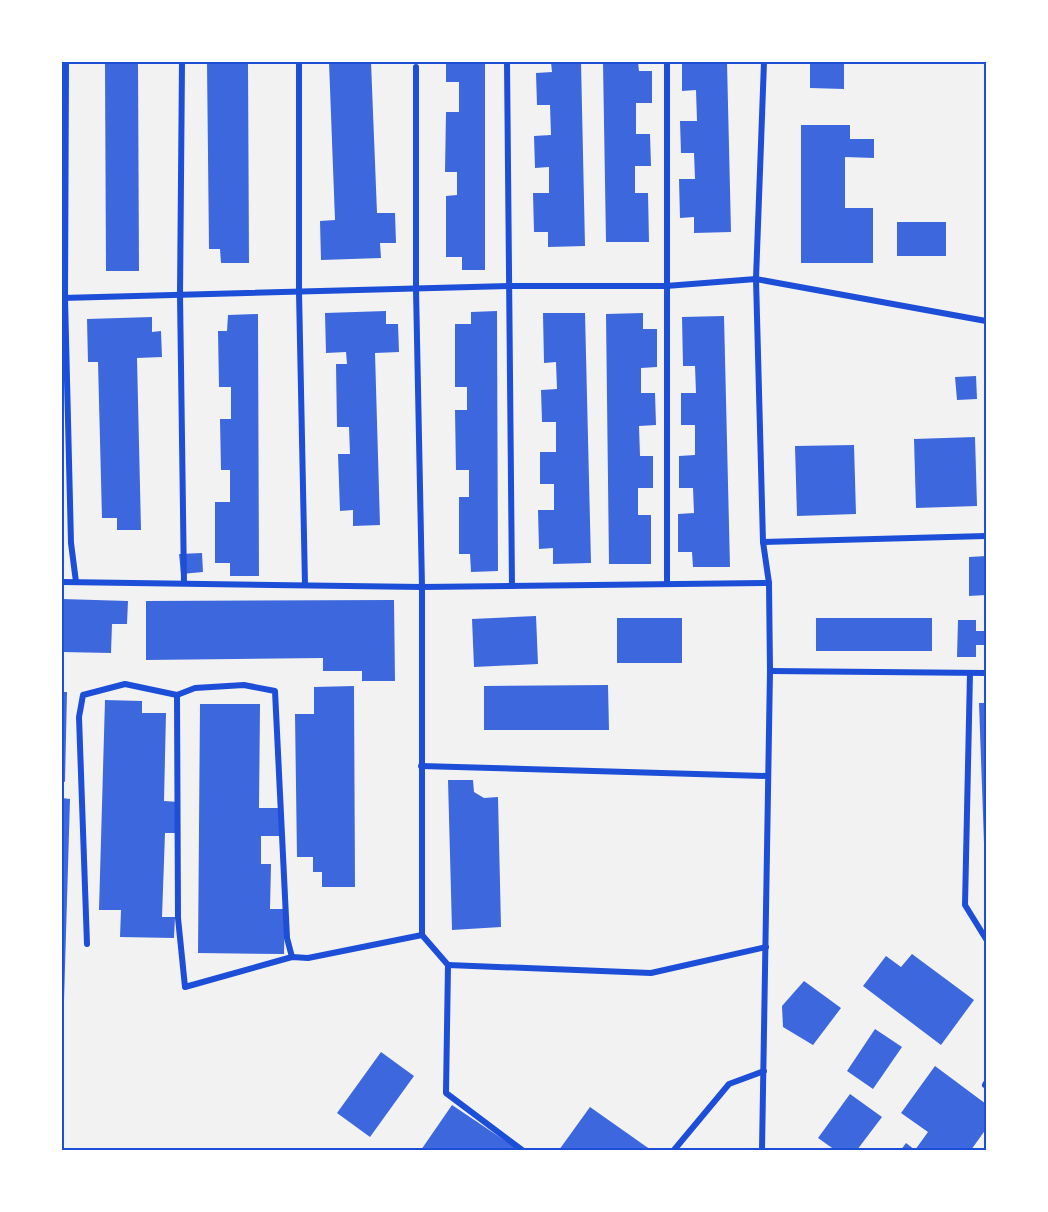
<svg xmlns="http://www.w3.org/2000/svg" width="1048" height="1212" font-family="'Noto Serif',serif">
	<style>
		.building { fill: #3d67dc }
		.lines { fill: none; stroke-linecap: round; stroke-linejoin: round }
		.minor { stroke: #1d4ed8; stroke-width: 6 }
		.neatline { fill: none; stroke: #1d4ed8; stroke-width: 2 }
	</style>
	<rect width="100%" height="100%" fill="#f2f2f2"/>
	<g class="building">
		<path d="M105 62H138L139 271H106Z"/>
		<path d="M207 62H248L249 263H221L220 249H209Z"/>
		<path d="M329 62H371L377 213H395L396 243H380L381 258 321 260 320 221 335 220Z"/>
		<path d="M446 62H485V270H462V257H446V196L457 195V172H445L446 112H459V82H446Z"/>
		<path d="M551 62H581L585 246 548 247V232H534L533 193H549V167L535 168 534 136 551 135 550 105H537L536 73 552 72Z"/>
		<path d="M603 62H638L639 71H652V103H636V134H650L651 166H635V193H648L649 242H606Z"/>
		<path d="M682 62H727L731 232 694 233V217L680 218 679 179H695L694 153H681L680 121H697L696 90 682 91Z"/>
		<path d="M810 62H844V89L810 88Z"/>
		<path d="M801 125H850V139H874V158L845 157V208H873V263H801Z"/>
		<rect x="897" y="222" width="49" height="34"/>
		<path d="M386 311V324H398L399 352 375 353 380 525 353 526V510L340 511 338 454H350L349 427H337L336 364H347L346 352 326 353 325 313Z"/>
		<path d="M497 311 498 571 471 572 470 554H459V497H469V470H456L455 410H467V387H455V324H471V312Z"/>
		<path d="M543 313H585L591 563 553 564V548L539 549 538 510H554V484H540V452H556V422H542L541 390 557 389 556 362 544 363Z"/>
		<path d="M643 313V329H657V367L641 368V393H655L656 425 639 426 640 456H653V488H638V515H651V564H609L606 314Z"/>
		<path d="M258 314 259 576H230V563H215V502H230V470H221L220 419H231V387H219L218 331H227L228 315Z"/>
		<path d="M724 316 730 567H693L692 552H678V514L694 513 693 488H679V456L695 455V425H681V393H696L695 366H683L682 317Z"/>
		<path d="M152 317V332L161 331 162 357 137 358 141 530H117V518H102L98 362H88L87 319Z"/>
		<path d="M976 376 977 399 957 400 955 377Z"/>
		<path d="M975 437 977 506 916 508 914 439Z"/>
		<path d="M854 445 856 514 797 516 795 446Z"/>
		<path d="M202 553 203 572 181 574 179 554Z"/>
		<path d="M986 556V595L969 596V557Z"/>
		<path d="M62 599 128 601 127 624H112L111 653 62 652Z"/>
		<path d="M394 600 395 681H362V671H323V658L146 660V601Z"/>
		<path d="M536 616 538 664 474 667 472 619Z"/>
		<rect x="617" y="618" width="65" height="45"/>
		<rect x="816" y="618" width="116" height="33"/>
		<path d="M958 620H976V631H986V645H976V657H957Z"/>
		<path d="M608 685 609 730H484V686Z"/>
		<path d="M354 686 355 887H322V872H313V857H297L295 714H314V687Z"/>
		<path d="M62 692H67L65 782 62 781Z"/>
		<path d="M105 700 142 701V713H166L164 801 179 802 178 833H165L162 917H175L174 938 120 937 121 910H99Z"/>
		<path d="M979 703H986V843H984Z"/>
		<path d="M200 704H260L259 808H280L279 836H261V864H271L270 909H285L284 954 198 953Z"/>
		<path d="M448 780H473L474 792 484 798 498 797 501 927 452 930Z"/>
		<path d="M62 798 70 799 63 1035H62Z"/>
		<path d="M912 954 974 1000 941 1045 863 986 886 956 901 967Z"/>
		<path d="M804 981 841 1008 813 1045 783 1027 782 1006Z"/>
		<path d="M875 1029 902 1047 873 1089 847 1071Z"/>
		<path d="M381 1052 414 1076 370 1137 337 1113Z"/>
		<path d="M935 1066 986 1104V1129L971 1150H901L906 1143 915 1150 928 1132 901 1113Z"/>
		<path d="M850 1094 882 1117 857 1150H835L818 1138Z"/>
		<path d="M452 1105 519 1150H421Z"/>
		<path d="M590 1107 651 1150H559Z"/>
	</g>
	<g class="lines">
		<g class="minor">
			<path d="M66 62 65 298 71 543 76 582"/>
			<path d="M182 62 180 295 184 583"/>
			<path d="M299 62V292L305 585"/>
			<path d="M507 62 512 586"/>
			<path d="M667 62V583"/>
			<path d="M416 67V289L422 587V935"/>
			<path d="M62 298 509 286H666L756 279 986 321"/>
			<path d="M763 542 986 536"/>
			<path d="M62 582 422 587 769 583"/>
			<path d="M770 671 986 673"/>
			<path d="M970 673 965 905 986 939"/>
			<path d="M177 695 178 918 185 987 292 957 308 958 422 935 448 965 446 1093 522 1150"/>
			<path d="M421 766 767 776"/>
			<path d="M87 944 79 717 83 695 125 684 177 695 195 688 244 685 275 691 287 938 292 957"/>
			<path d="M448 965 651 973 766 947"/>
			<path d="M985 1085 986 1083"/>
			<path d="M674 1150 729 1084 764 1071"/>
			<path d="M762 1150 770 671 769 583 763 542 756 279 764 62"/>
		</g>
	</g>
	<rect width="1048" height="1212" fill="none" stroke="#ffffff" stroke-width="126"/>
	<rect x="63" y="63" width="922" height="1086" class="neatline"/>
</svg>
